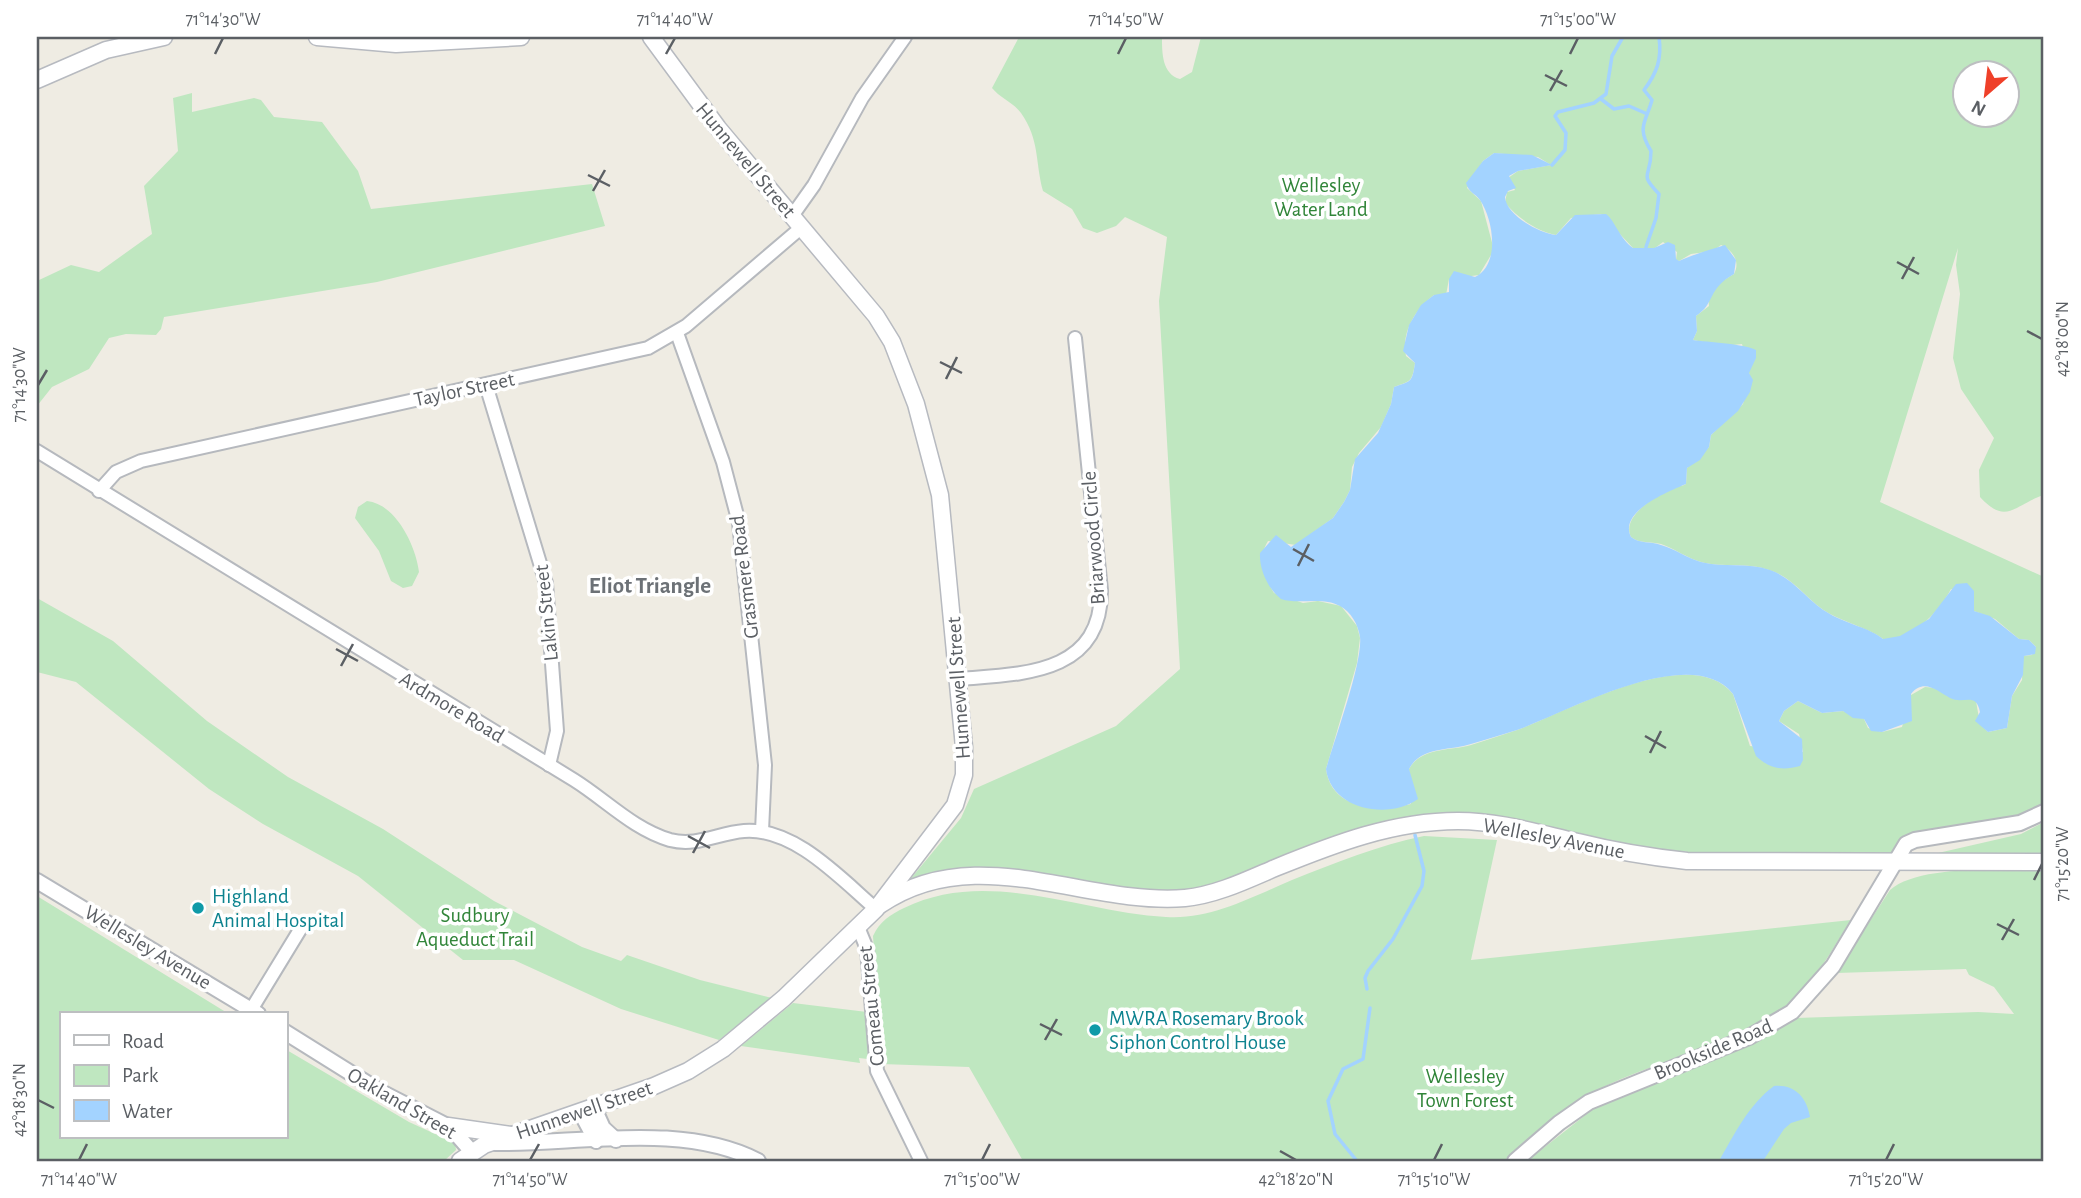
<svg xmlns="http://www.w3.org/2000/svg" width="2081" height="1198" font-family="'Alegreya Sans',sans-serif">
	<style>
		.green { fill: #bfe7c0; fill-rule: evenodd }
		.water { fill: #a3d3ff }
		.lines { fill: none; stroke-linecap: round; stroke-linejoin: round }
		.stream { stroke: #a3d3ff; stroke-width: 3.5 }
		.minor-casing { stroke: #b6b9be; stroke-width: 16 }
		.tertiary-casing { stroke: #b6b9be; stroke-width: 18 }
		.secondary-casing { stroke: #b7bac0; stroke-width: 19 }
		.minor { stroke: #fff; stroke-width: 12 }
		.tertiary { stroke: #fff; stroke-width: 14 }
		.secondary { stroke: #fff; stroke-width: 16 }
		.ticks { fill: none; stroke: #5b5f64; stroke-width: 2.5 }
		.culture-dot { fill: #0f9aa8; stroke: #fff; stroke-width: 2.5 }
		.labels { text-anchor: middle; stroke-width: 7; stroke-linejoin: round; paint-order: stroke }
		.street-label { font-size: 21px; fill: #5b5f64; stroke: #fff }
		.park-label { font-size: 21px; fill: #318539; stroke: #fff }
		.culture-label { font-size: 21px; fill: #0d838f; stroke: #fff; text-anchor: start }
		.neighbourhood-label { font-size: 23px; font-weight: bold; fill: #6c7176; stroke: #fff }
		.neatline { fill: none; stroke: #5b5f64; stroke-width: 2.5 }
		.ticks-label { font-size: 18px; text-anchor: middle; fill: #5b5f64 }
	</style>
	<rect width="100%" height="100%" fill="#efece3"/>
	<g class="green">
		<path d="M1019 37H1162C1162 53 1162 74 1180 79L1192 72 1201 37H2044V495C2013 505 2007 526 1980 497L1979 470 1994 438 1961 389 1953 358 1960 294 1956 265 1958 248 1880 502 2044 577V801C2004 840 1928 814 1893 856L1688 852 1413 823 1200 896 1009 874 908 882 961 818 974 789 1116 726 1180 669 1159 301 1167 237 1125 217 1116 226 1097 233 1083 228 1072 209 1043 191C1035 162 1040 140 1021 113 1014 103 1000 98 992 88ZM1966 74H2008V116H1966ZM1494 153 1538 157 1551 165 1518 171 1508 178 1515 190 1507 192 1505 203C1518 218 1536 231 1556 235L1571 218 1601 214 1633 248H1655L1663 242 1677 252 1676 260 1679 261 1691 254 1713 251 1721 245C1732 250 1741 261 1734 274 1722 281 1707 290 1709 306L1696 316 1697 331 1693 340 1724 346 1742 344 1750 377 1743 404 1711 435 1709 447 1687 468 1686 484C1681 487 1675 486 1670 489 1655 496 1621 517 1631 537 1640 544 1650 541 1661 544 1675 549 1687 558 1701 562 1723 568 1747 562 1769 570 1794 577 1808 602 1830 614 1843 621 1874 631 1883 639 1912 641 1939 612 1951 589L1974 601V611L1995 619 2019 639 2029 640 2036 647 2032 655 2023 656 2022 680 2012 696 2007 728 1988 732 1980 724 1976 701 1971 698C1952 700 1943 687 1925 687L1911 695 1902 727 1882 732 1868 728 1864 719 1843 711 1822 713 1798 701 1784 711 1779 721 1799 734 1803 752 1750 746 1733 694C1691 641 1566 712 1517 730 1502 735 1487 740 1471 745 1450 751 1421 747 1409 769L1411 804C1380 812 1331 810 1326 769L1357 663 1360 638 1357 626 1341 606 1318 601 1303 603 1274 593C1263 574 1256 561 1268 541L1296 545 1333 518 1344 502 1350 490 1352 467 1359 453 1381 427 1391 404 1394 387C1410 381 1412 383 1415 363L1406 356C1401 331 1416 309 1434 295H1446L1449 279 1479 275 1494 250 1481 201 1467 188 1483 161Z"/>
		<path d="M192 93V112L254 98 261 100 274 117 322 122 358 171 371 209 592 184 605 226 377 282 164 317 161 329 156 335 126 334 109 338 89 369 52 387 37 406V281L71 265 99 272 152 234 144 186 178 151 173 98Z"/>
		<path d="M367 501C396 504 416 546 419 572L412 586 403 588 391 581 379 551 355 518 358 507Z"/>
		<path d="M37 598 113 641 207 721 288 777 383 829 494 901 582 947 621 961 627 955 700 980 772 998 719 1040 621 1009 514 960H463L358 876 263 824 209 789 76 682 37 672Z"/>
		<path d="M2044 822V855L1938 853 2021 834Z"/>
		<path d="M1424 836 1497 840 1471 960 1851 920C1832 949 1815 983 1788 1006 1739 1046 1668 1057 1612 1083 1571 1101 1536 1130 1504 1161H1023L969 1067 881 1064 873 936C880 921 890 915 904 908 987 867 1079 912 1166 917 1210 920 1252 897 1292 880 1335 863 1379 845 1424 836Z"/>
		<path d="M2044 870V1161H1527L1593 1109 1752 1044 1796 1018 1978 1012 2014 1014 1994 987 1969 975 1966 969 1836 973 1890 890C1919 864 2005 870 2044 870Z"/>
		<path d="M37 896 229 1014H61V1137H285V1049L409 1122 455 1143 456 1150 444 1161H37Z"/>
		<path d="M793 1003 867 1012 868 1059 859 1058 860 1063 741 1046Z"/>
	</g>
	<g class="water">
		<path d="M1494 153 1532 155 1552 165 1518 171 1509 176 1516 188 1508 191 1505 197C1506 215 1539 233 1556 235L1575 215 1606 214C1616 222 1619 238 1633 248H1654L1668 242 1675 245 1676 259 1679 261C1695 254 1709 250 1725 245L1736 260 1734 274C1706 290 1716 303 1696 316L1697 331 1693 340C1707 342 1746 344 1756 350V358L1749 373 1753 380 1750 392 1738 411 1711 435 1709 447 1700 460 1687 468 1686 484C1670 491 1618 511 1631 537 1640 544 1650 541 1661 545 1675 549 1687 558 1701 562 1724 568 1747 562 1770 570 1794 578 1808 602 1830 614 1845 623 1872 629 1883 639L1900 636 1929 619 1956 584 1967 583 1974 591V611L1990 616 2019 639 2029 640 2036 647 2035 654 2024 656 2023 675 2012 696 2007 728 1988 732 1975 721 1980 712C1976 691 1963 705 1950 698 1937 691 1924 678 1911 694L1912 721 1882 732 1871 731 1864 719 1853 718 1843 711 1822 713 1798 701 1784 711 1779 721 1802 739 1803 760 1800 766C1782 771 1770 769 1756 756L1733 694C1691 641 1566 713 1517 730 1502 735 1487 739 1471 744 1450 751 1421 746 1409 769L1418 799C1389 820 1331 810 1326 769 1334 741 1363 662 1360 637 1358 624 1351 612 1340 606 1322 596 1299 605 1281 599 1268 589 1259 569 1260 553L1276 535 1291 547 1333 518 1344 502 1350 490 1355 459 1378 433 1391 404 1394 387C1411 381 1412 383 1415 363L1403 351 1409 325 1421 305 1434 295 1449 292V279L1454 271 1475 277C1500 265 1494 221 1480 200 1475 193 1469 193 1466 183L1483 161Z"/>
		<path d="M1774 1086C1794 1084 1807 1097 1810 1117L1791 1123 1784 1129 1763 1161H1719C1734 1135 1749 1104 1774 1086Z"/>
	</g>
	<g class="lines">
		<g class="stream">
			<path d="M1601 99 1614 109 1629 106 1645 113"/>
			<path d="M1552 165 1565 150 1566 133 1555 116 1558 112 1594 103 1606 94 1612 56 1623 37"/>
			<path d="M1646 247 1656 218 1659 194C1638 172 1651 179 1651 151 1636 127 1646 122 1652 100L1644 90C1657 73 1662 59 1659 37"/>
			<path d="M1367 989 1365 978 1368 971 1393 939 1422 886 1424 871 1415 835"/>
			<path d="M1357 1161 1335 1134 1328 1101 1343 1069 1363 1059 1370 1008"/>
		</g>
		<defs>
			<g id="minor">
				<path d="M792 216 814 185 862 98 905 37"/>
				<path d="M677 333 723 462 739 523 765 765 762 831"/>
				<path d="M486 385 546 583 557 731 549 765"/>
				<path d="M37 451 574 780C606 800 633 829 670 840 697 847 718 833 744 831 794 827 841 879 876 909"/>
				<path d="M99 491 116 472 141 461 648 348 686 326 802 227"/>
				<path d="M959 679C1021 674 1102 675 1101 590L1075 338"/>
				<path d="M858 927 867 949 877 1071 921 1161"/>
				<path d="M251 1010 301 928"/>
			</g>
			<g id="tertiary">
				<path d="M37 881 258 1014"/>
				<path d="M285 1032 381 1092 451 1128 472 1152"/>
				<path d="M594 1108 603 1128 616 1140"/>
				<path d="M581 1113 596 1141"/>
				<path d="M495 1143C579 1144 683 1122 758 1161"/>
				<path d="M1515 1161 1559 1123 1589 1102 1749 1037 1792 1012 1833 966 1906 844 1915 840 2020 823 2044 812"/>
			</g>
			<g id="secondary">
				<path d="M317 37 396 44 521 37"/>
				<path d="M37 80 106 50 164 37"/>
				<path d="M880 905C976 839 1083 906 1185 898 1216 895 1247 880 1275 868 1334 844 1393 821 1458 821 1499 821 1538 833 1578 842 1614 851 1650 857 1687 861L2044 862"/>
				<path d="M448 1126 511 1135"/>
				<path d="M460 1161 484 1145 654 1086 688 1071 723 1049 784 998 876 909 955 805 964 775V747L940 495 916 404 892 342 876 316 718 128 651 37"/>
			</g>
		</defs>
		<use href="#minor" class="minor-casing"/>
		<use href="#tertiary" class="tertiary-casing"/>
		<use href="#secondary" class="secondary-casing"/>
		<use href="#minor" class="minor"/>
		<use href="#tertiary" class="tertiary"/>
		<use href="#secondary" class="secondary"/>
	</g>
	<path class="ticks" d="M215 54 223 38M666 54 675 38M1118 54 1126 38M1570 54 1578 38M1545 75 1567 86M1550 91 1562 70M588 175 610 186M593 191 605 170M1897 262 1919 274M1902 279 1914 257M2027 331 2042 339M940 362 962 373M946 379 957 357M38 385 47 370M1293 549 1314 561M1298 566 1309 544M336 649 358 661M341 666 353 644M1645 736 1666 748M1650 753 1661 731M688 836 710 848M693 853 705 831M2034 880 2042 864M1997 924 2019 935M2002 940 2014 919M1040 1024 1062 1035M1045 1040 1057 1019M38 1100 54 1108M1280 1151 1296 1160M79 1160 87 1144M530 1160 539 1144M982 1160 990 1144M1434 1160 1442 1144M1886 1160 1894 1144"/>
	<g class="culture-dot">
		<circle cx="198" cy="908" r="7"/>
		<circle cx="1095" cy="1030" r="7"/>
	</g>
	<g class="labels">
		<g class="street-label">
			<text transform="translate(746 160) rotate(50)" y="7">Hunnewell Street</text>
			<text transform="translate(464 389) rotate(-12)" y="7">Taylor Street</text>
			<text transform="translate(1093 538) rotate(-94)" y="7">Briarwood Circle</text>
			<text transform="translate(744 577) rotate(-97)" y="7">Grasmere Road</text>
			<text transform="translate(546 613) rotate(-96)" y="7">Lakin Street</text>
			<text transform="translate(958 688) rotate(-94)" y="7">Hunnewell Street</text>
			<text transform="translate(452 707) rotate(31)" y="7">Ardmore Road</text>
			<text transform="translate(1554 838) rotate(11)" y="7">Wellesley Avenue</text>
			<text transform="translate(148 947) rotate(31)" y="7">Wellesley Avenue</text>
			<text transform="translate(871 1006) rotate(-96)" y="7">Comeau Street</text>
			<text transform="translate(1713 1049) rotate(-23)" y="7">Brookside Road</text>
			<text transform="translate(402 1103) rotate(30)" y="7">Oakland Street</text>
			<text transform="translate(584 1110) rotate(-19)" y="7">Hunnewell Street</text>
		</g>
		<g class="park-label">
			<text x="1321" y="192">Wellesley<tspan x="1321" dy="24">Water Land</tspan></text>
			<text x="475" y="922">Sudbury<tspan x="475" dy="24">Aqueduct Trail</tspan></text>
			<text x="1465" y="1083">Wellesley<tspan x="1465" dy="24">Town Forest</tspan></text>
		</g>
		<g class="culture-label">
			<text x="212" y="903">Highland<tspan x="212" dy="24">Animal Hospital</tspan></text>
			<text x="1109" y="1025">MWRA Rosemary Brook<tspan x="1109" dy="24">Siphon Control House</tspan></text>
		</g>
		<g class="neighbourhood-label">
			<text x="650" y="593">Eliot Triangle</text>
		</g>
	</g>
	<rect width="2081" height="1198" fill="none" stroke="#ffffff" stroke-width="77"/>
	<rect x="60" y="1012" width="228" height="126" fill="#ffffff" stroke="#bdbfc1" stroke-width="2"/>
	<rect x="74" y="1035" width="35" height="10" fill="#ffffff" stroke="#bdbfc1" stroke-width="2"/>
	<text x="122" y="1048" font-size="21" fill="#5b5f64">Road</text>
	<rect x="74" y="1065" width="35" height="21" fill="#bfe7c0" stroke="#bdbfc1" stroke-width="2"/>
	<text x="122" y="1082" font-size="21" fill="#5b5f64">Park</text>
	<rect x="74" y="1100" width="35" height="21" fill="#a3d3ff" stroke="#bdbfc1" stroke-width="2"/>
	<text x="122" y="1118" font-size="21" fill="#5b5f64">Water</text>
	<g transform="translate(1986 94) rotate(208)"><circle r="33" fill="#ffffff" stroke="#bdbfc1" stroke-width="2"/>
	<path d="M0-5L12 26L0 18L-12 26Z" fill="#ef4029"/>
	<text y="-10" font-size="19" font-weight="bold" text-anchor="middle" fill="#5b5f64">N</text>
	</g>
	<rect x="38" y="38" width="2004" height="1122" class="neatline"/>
	<g class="ticks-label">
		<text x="223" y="25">71°14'30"W</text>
		<text x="675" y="25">71°14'40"W</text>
		<text x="1126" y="25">71°14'50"W</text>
		<text x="1578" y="25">71°15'00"W</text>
		<text transform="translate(2062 339) rotate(-90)" y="6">42°18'00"N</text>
		<text transform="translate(19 385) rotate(-90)" y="6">71°14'30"W</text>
		<text transform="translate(2062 864) rotate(-90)" y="6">71°15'20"W</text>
		<text transform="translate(19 1100) rotate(-90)" y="6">42°18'30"N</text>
		<text x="79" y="1185">71°14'40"W</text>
		<text x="530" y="1185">71°14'50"W</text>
		<text x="982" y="1185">71°15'00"W</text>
		<text x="1296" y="1185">42°18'20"N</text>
		<text x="1434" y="1185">71°15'10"W</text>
		<text x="1886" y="1185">71°15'20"W</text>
	</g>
</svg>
